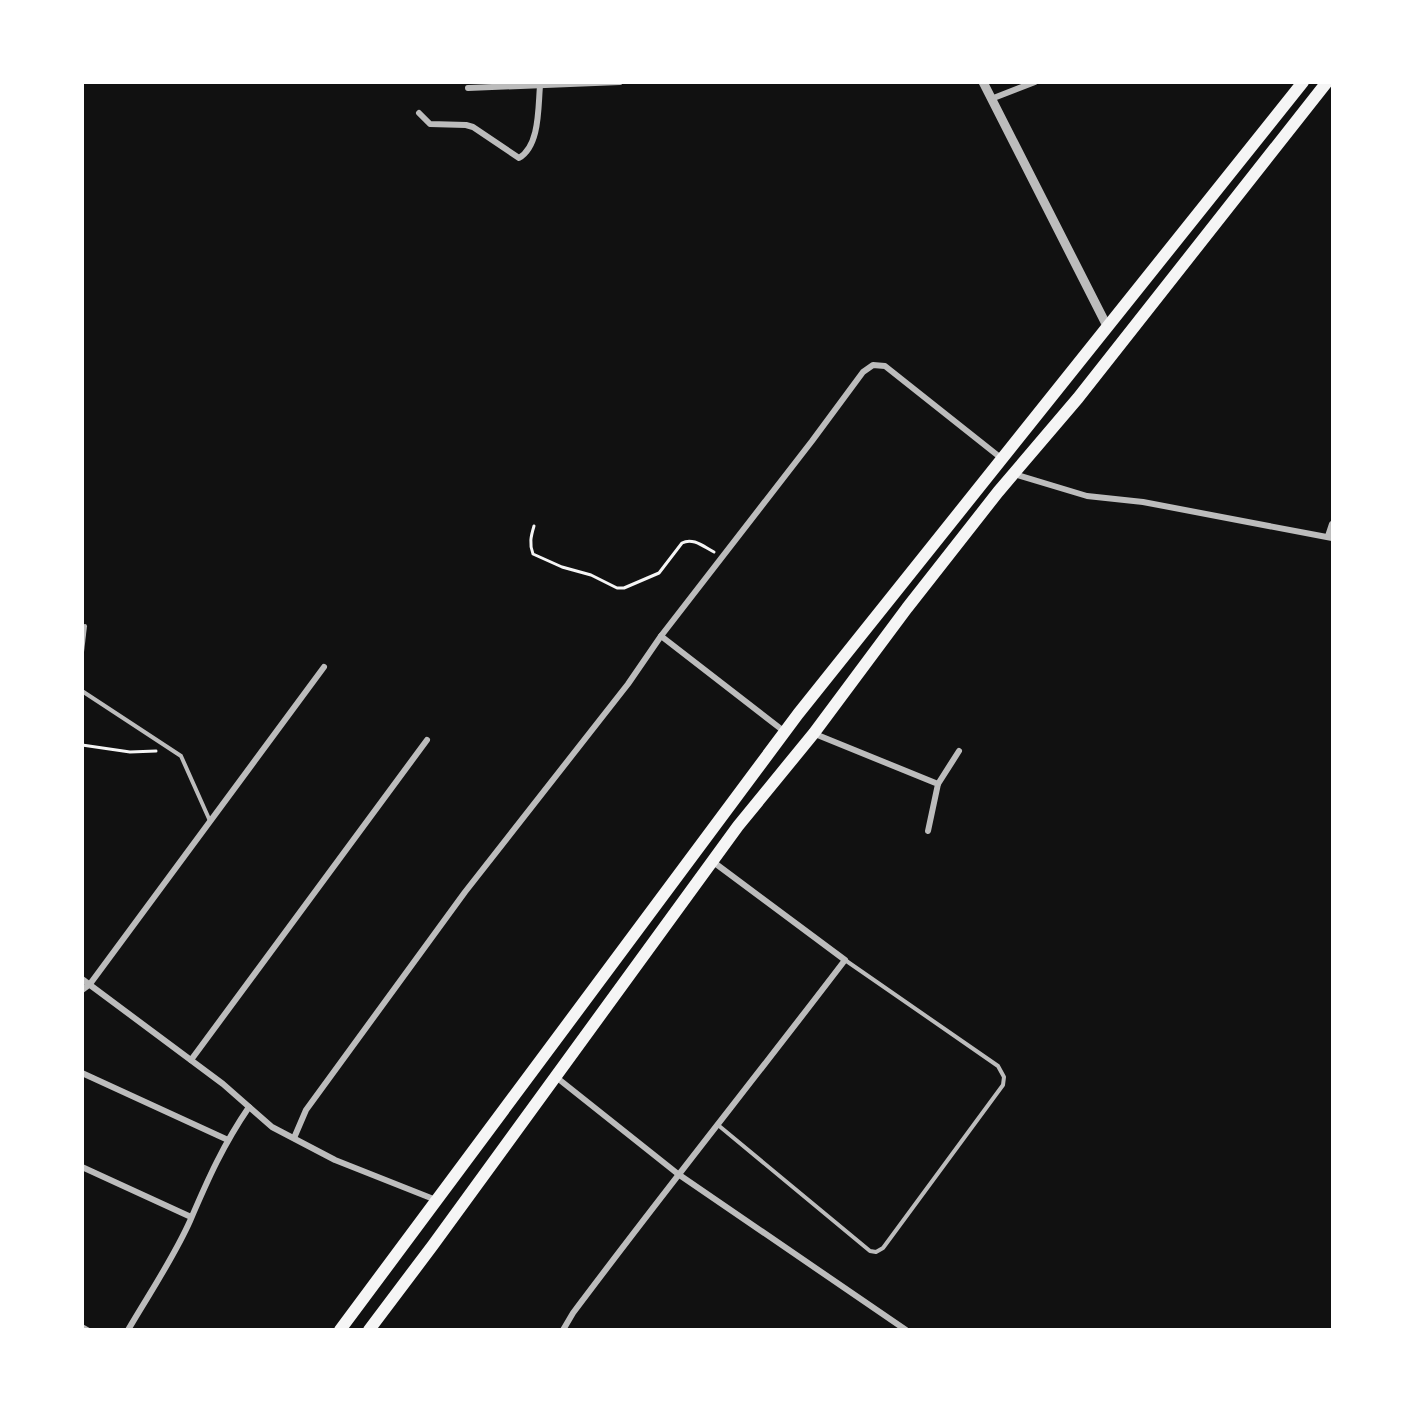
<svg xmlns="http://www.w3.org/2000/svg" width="1415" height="1412" font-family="'Open Sans',sans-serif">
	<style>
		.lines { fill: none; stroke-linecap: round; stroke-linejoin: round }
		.path { stroke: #f5f5f5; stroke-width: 3 }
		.service { stroke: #bcbcbc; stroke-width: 4 }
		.minor { stroke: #bcbcbc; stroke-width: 6 }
		.tertiary { stroke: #bcbcbc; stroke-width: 9 }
		.trunk { stroke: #f5f5f5; stroke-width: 12 }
	</style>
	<rect width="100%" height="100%" fill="#111"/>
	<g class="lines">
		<g class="path">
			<path d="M534 526C531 536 529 544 533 554L562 567 591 575 617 588H624L659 573 682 543C693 537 704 547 714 552"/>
			<path d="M82 745 130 752 156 751"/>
		</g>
		<g class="service">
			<path d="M82 652 85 626"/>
			<path d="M82 691 181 756 210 821"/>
			<path d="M718 1125 870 1251 876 1252 883 1248 1003 1085 1004 1077 998 1066 845 960"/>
			<path d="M82 1326 89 1330"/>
		</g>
		<g class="minor">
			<path d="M468 88 620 82"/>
			<path d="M991 99 1035 82"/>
			<path d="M419 113 430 124 466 125 473 127 519 158C540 146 538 107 540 86"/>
			<path d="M1014 474 1087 496 1143 502 1332 538"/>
			<path d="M1328 536 1332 524"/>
			<path d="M661 636 785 732"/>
			<path d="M815 734 938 784 928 831"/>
			<path d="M938 784 959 751"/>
			<path d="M82 979 223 1084 272 1127 335 1160 436 1200"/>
			<path d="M82 990 90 984 324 667"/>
			<path d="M191 1060 427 740"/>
			<path d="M82 1073 228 1140"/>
			<path d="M556 1077 678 1174 906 1330"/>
			<path d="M294 1138 306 1110 465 892 628 684 661 636 812 441 863 372 873 365 885 366 1001 458"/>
			<path d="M82 1167 191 1217"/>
			<path d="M128 1330C149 1294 173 1259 190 1221 208 1179 223 1145 249 1107"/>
			<path d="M563 1330 573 1313C662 1194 755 1078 845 960L712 861"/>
		</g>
		<path class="tertiary" d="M983 82 1107 326"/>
		<g class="trunk">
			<path d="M340 1330 798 714 1303 82"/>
			<path d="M369 1330 433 1245 738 826 814 733 907 608 998 492 1078 398 1327 82"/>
		</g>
	</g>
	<rect width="1415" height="1412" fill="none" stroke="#ffffff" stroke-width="168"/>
</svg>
